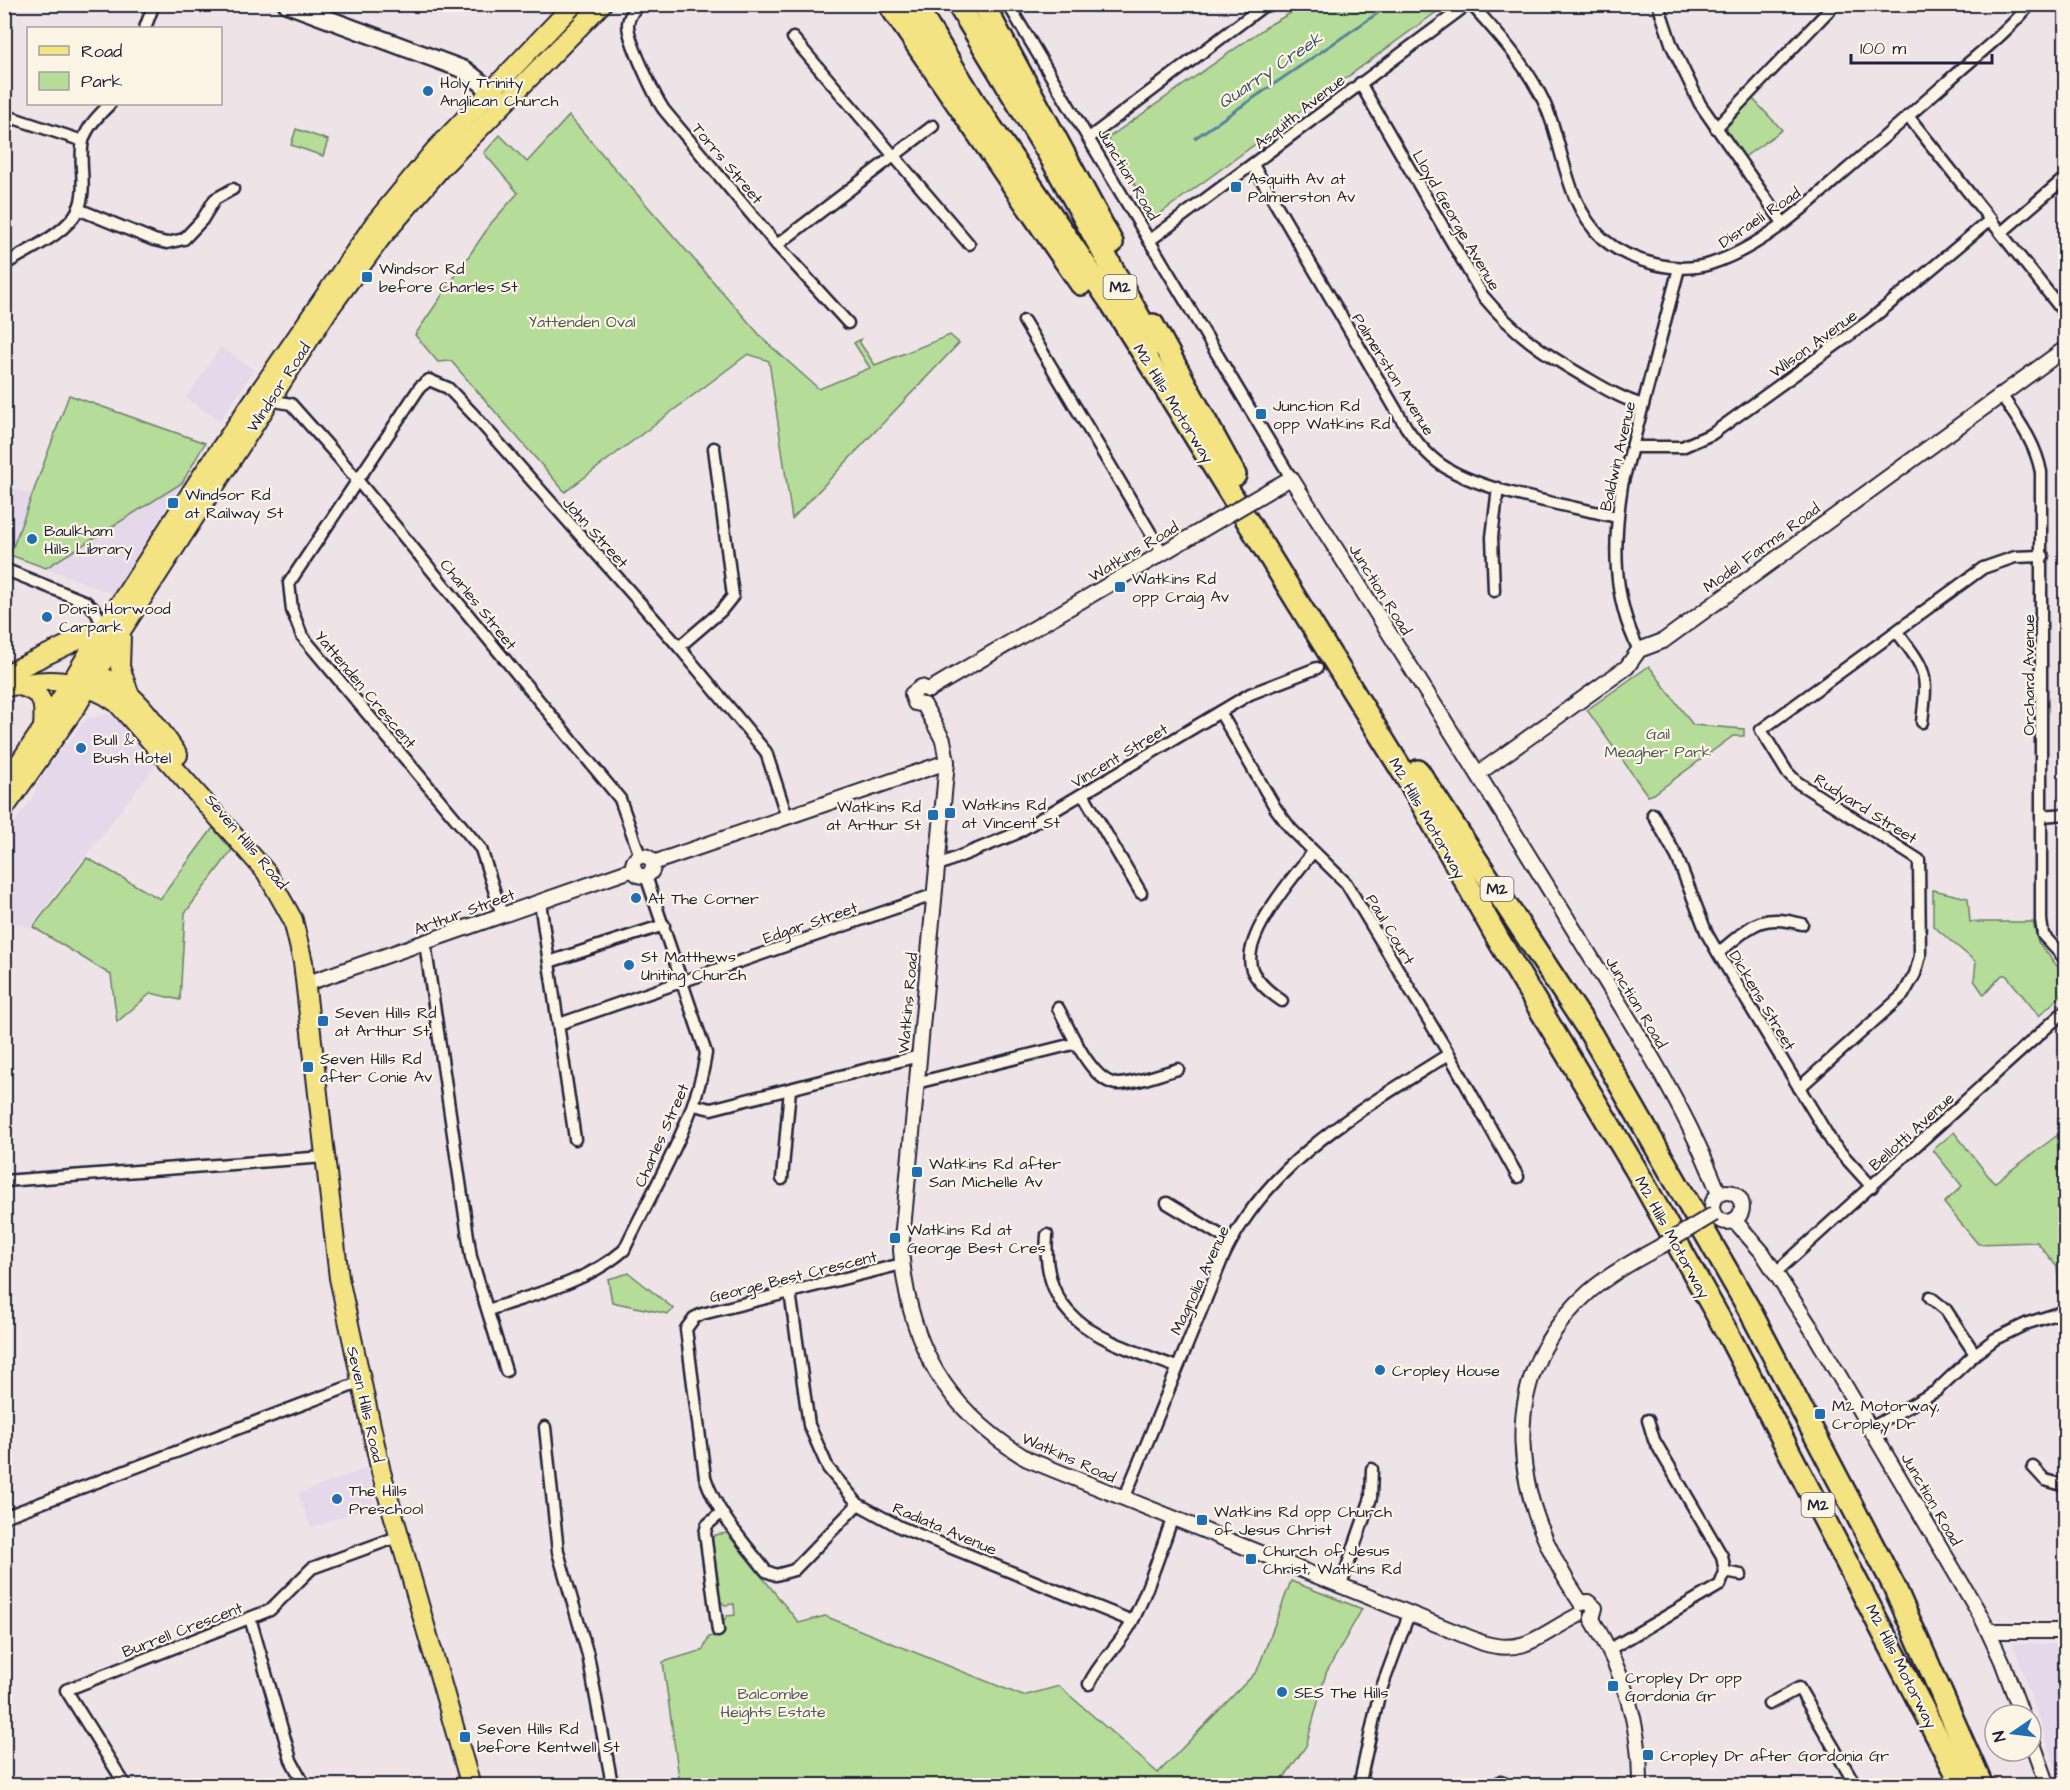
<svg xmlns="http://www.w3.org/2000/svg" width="2070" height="1790" font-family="'Architects Daughter',sans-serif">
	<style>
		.built { fill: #e4d8ea }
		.green { fill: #b5dc98; stroke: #6c7f6a; stroke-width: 1.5 }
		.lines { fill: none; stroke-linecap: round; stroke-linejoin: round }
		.stream { stroke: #57859b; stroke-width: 3 }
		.minor-casing { stroke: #22223b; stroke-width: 15 }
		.tertiary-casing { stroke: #22223b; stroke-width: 18 }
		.secondary-casing { stroke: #22223b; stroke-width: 21 }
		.primary-casing { stroke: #22223b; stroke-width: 22 }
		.motorway-casing { stroke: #22223b; stroke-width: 26 }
		.minor { stroke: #fcf5e5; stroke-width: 10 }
		.tertiary { stroke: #fcf5e5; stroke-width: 14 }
		.secondary { stroke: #fcf5e5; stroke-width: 16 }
		.primary { stroke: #f4e382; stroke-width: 18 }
		.motorway { stroke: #f4e382; stroke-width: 21 }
		.tertiary-bridge-casing { stroke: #22223b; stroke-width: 18; stroke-linecap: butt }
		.tertiary-bridge { stroke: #fcf5e5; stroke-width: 14 }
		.poi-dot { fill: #1f6fb2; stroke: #fcf5e5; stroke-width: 2 }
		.labels { text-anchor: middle; stroke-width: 4.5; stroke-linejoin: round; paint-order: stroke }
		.shield { fill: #fcf5e5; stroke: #63616e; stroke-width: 1.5 }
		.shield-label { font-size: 15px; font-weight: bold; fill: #22223b }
		.poi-label { font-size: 16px; fill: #22223b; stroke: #fcf5e5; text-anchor: start }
		.street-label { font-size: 16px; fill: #22223b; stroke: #fcf5e5 }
		.park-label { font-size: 16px; fill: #4e5a57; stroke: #fcf5e5 }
		.water-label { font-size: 18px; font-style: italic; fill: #3d546b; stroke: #fcf5e5 }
	</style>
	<rect width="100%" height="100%" fill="#eee4e8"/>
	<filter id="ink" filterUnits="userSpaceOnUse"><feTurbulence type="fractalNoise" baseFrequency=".0167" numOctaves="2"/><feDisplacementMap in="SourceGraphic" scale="12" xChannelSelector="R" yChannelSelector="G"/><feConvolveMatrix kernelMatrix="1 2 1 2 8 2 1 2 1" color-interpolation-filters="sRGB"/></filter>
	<g filter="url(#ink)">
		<g class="built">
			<path d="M221 347 254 370 220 421 186 398Z"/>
			<path d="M182 483 112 594 46 568Z"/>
			<path d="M4 485 32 495 10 555 5 553Z"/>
			<path d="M108 714 122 724 157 764 29 928 5 919V835L30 802 44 771 87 719Z"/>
			<path d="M367 1468 375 1504 311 1528 298 1494Z"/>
			<path d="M2013 1644H2065V1785H2062Z"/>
		</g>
		<g class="green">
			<path d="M1305 5H1446L1154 218 1108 138 1269 25Z"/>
			<path d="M1752 98 1782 130 1743 158 1728 137 1727 127Z"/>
			<path d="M569 116 765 341 819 389 870 368 854 343 861 339 860 343 875 365 950 335 959 343 792 519 769 361 748 354 565 492 451 361 438 362 415 335 492 222 518 193 484 153 500 135 527 162Z"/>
			<path d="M296 129 328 140 323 156 291 145Z"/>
			<path d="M69 395 205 443 182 483 46 568 10 555Z"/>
			<path d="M1649 666 1693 725 1744 729V736H1733L1654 794 1648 796 1587 710Z"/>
			<path d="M213 828 232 850 185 913 180 1000 151 993 117 1022 111 975 33 927 87 858 160 899Z"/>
			<path d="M1933 890 1968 898 1970 922H2033L2038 942 2065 976V992L2039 1016 2006 975H2002L1984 995 1974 980 1976 962 1933 926Z"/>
			<path d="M2058 1119 2066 1120V1295L2060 1297 2057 1267 2037 1242 1978 1244 1944 1203 1962 1186 1933 1150 1954 1132 1994 1183 2059 1134Z"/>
			<path d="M629 1273 674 1309 668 1314 612 1302 608 1279Z"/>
			<path d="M727 1533 799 1623 825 1616 1023 1696 1059 1686 1158 1773 1257 1671 1291 1581 1362 1609 1326 1673 1306 1746 1279 1785H680L663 1662 703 1650 709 1637 724 1634 722 1623 727 1616 735 1615 734 1604 725 1605 719 1600 710 1541 715 1535Z"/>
		</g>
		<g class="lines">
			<path class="stream" d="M1195 138 1391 4"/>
			<defs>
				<g id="minor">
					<path d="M640 4C634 10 629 15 628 24 627 38 655 97 664 110L777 245 848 323"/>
					<path d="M1008 4 1291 478"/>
					<path d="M1471 4C1497 33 1522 60 1540 94 1565 141 1562 201 1603 239 1630 262 1676 274 1710 264 1761 248 1805 207 1844 172 1879 142 1913 112 1947 82 1974 57 2007 33 2030 4"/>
					<path d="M1658 4 1672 46 1700 104 1783 223"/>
					<path d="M145 28 154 4"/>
					<path d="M793 38 969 244"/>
					<path d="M1360 83 1483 296C1514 333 1543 353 1585 377 1604 388 1622 399 1643 405"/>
					<path d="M4 115 83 141"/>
					<path d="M1908 116 2066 315"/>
					<path d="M1716 128 1835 4"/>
					<path d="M1089 138 1266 4"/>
					<path d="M1253 165 1406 427C1417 443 1430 459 1448 469 1492 494 1567 505 1617 517"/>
					<path d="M78 209 154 240 167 243 184 239 202 220 215 199 233 189"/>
					<path d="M2002 232 2066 177"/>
					<path d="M1149 241 1468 4"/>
					<path d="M777 245 933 126"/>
					<path d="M4 265C27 250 65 235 78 210 88 189 78 162 83 141 87 126 100 114 110 104"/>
					<path d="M1024 321 1162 552"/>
					<path d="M2000 393C2017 419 2035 441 2041 472V920L2043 935 2066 960"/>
					<path d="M267 406 275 401 291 404 339 458 620 799 640 856"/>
					<path d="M1633 447H1682L1712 434 1869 321 1991 219"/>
					<path d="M4 569 86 602 95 610 104 628"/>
					<path d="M1494 591 1492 537 1498 488"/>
					<path d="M1897 632C1927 671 1928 673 1922 722"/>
					<path d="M679 647 721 611 733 596 714 448"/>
					<path d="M1639 650C1612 597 1613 543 1622 485L1679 268"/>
					<path d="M1220 712 1276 809 1291 829 1346 883 1449 1054 1518 1177"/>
					<path d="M1083 794 1141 893"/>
					<path d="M1653 814 1677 857 1707 934 1718 953 1833 1144 1872 1187"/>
					<path d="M2042 816 2066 814"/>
					<path d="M936 866 1015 834 1250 694 1317 668"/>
					<path d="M540 902 575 1139"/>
					<path d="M502 915 481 849 302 636 292 610 289 583 420 387 429 380 448 388 473 414 679 647 766 752 787 817"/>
					<path d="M425 943 471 1257 506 1371"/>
					<path d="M1718 953C1751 927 1758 912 1802 924"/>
					<path d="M549 962 664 925"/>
					<path d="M1282 1001C1271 993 1260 985 1253 972 1237 941 1294 876 1313 852"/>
					<path d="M1058 1008C1070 1029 1092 1085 1119 1084 1138 1083 1159 1074 1178 1069"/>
					<path d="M559 1024 933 895"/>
					<path d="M916 1083 1077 1043"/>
					<path d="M1799 1088 1903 995 1915 974 1920 956 1919 860 1797 782 1787 772 1761 730 1983 568 2015 557 2043 556"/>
					<path d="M694 1105 711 1109 919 1056"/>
					<path d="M782 1179 790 1089"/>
					<path d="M4 1181 325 1157"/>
					<path d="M1167 1203 1230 1241"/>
					<path d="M1047 1235C1040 1326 1107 1340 1176 1367"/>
					<path d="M1775 1273 2066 1010"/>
					<path d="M790 1292 809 1425 828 1468 858 1504 900 1527 1132 1621"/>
					<path d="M1930 1297 1946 1310 1975 1354"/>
					<path d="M488 1310C535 1294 586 1283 624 1250 653 1189 697 1118 706 1053L646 876"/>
					<path d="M545 1427 558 1552 588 1655 611 1779 610 1786"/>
					<path d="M1871 1428 1936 1391 1975 1354 1995 1339 2028 1323 2066 1311"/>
					<path d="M2033 1467 2045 1480 2066 1486"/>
					<path d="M1124 1499 1221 1262C1265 1162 1361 1110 1449 1054"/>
					<path d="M858 1504 794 1570 776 1575 766 1571C743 1541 717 1514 705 1477L686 1329 694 1318 702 1314 902 1264"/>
					<path d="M4 1517 361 1382"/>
					<path d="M1725 1572 1741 1575"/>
					<path d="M1340 1587 1371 1498 1372 1469"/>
					<path d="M250 1618 291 1760 305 1786"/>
					<path d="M718 1631 705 1533 707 1525 721 1513"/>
					<path d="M1610 1649 1720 1585 1725 1572 1722 1556 1654 1440 1648 1420"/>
					<path d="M1089 1684C1100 1661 1119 1646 1131 1624 1148 1592 1159 1554 1172 1520"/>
					<path d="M1769 1704 1799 1688 1856 1786"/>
					<path d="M126 1786 66 1690 270 1610 312 1568 400 1536"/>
					<path d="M1359 1786 1379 1695 1409 1614"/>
					<path d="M1500 1786 1501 1781"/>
				</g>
				<g id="tertiary">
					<path d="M1268 491 1291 478C1384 625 1478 772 1568 920 1622 1009 1682 1097 1719 1194"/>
					<path d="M929 690 1224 517"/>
					<path d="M924 705 943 740 947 762 901 1250C909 1345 944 1408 1027 1459L1483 1643C1525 1656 1542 1633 1577 1616"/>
					<path d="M924 705 915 703 912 694 921 687 929 690"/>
					<path d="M1479 773 1627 667 1639 650 1663 641 2066 348"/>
					<circle cx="643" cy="866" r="10"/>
					<path d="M653 863 947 762"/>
					<path d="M305 984 634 869"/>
					<circle cx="1727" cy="1207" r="15"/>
					<path d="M1734 1220 1762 1252 1811 1328 1982 1618 2002 1661 2022 1715"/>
					<path d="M1581 1603C1513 1503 1490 1380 1590 1291 1610 1274 1633 1261 1656 1249"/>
					<path d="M1581 1603 1588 1602 1595 1608 1592 1619"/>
					<path d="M1592 1619C1623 1671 1641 1724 1640 1786"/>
					<path d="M1989 1631H2066"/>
					<path d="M2031 1738 2048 1786"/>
				</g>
				<path id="secondary" d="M287 4 465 70 505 102"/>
				<g id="primary">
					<path d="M121 636 120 667 129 693"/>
					<path d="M86 671C127 679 155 722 178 755"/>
					<path d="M4 675 103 628"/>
					<path d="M16 685C44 692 45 702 43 728"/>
					<path d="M4 688C45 676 82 678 117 703L266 872 293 920 303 962 339 1278 381 1472 471 1786"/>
					<path d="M4 785 43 728 104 628 201 477 374 224 434 151 574 4"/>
					<path d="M4 809 78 704 123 628 327 312 381 238 441 168 602 4"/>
				</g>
				<g id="motorway">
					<path d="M889 4 1081 284"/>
					<path d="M914 4 978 108 1112 304 1162 383 1416 793 1498 939 1635 1168 1729 1336 1963 1786"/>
					<path d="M958 4 1050 156 1154 344"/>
					<path d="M983 4 1112 243"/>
					<path d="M1153 325 1235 475"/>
					<path d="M1418 771 1591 1034 1749 1309 1894 1586 1982 1786"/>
				</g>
			</defs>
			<use href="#minor" class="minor-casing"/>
			<use href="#tertiary" class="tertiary-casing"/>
			<use href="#secondary" class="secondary-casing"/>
			<use href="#primary" class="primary-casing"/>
			<use href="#motorway" class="motorway-casing"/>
			<use href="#minor" class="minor"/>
			<use href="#tertiary" class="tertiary"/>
			<use href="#secondary" class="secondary"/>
			<use href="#primary" class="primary"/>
			<use href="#motorway" class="motorway"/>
			<defs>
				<g id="tertiary-bridge">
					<path d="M1224 517 1268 491"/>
					<path d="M1656 1249 1714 1214"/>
				</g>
			</defs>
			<use href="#tertiary-bridge" class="tertiary-bridge-casing"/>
			<use href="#tertiary-bridge" class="tertiary-bridge"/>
		</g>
	</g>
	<g class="poi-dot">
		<circle cx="428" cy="91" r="6"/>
		<rect x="1230" y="181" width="12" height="12" rx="3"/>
		<rect x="361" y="271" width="12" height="12" rx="3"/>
		<rect x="1255" y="408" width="12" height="12" rx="3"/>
		<rect x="167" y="497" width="12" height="12" rx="3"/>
		<circle cx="32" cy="539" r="6"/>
		<rect x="1114" y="581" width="12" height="12" rx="3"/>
		<circle cx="47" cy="617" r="6"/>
		<circle cx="81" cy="748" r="6"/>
		<rect x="944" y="807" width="12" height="12" rx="3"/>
		<rect x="927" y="809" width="12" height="12" rx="3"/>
		<circle cx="636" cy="898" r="6"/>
		<circle cx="629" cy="965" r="6"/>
		<rect x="317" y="1015" width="12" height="12" rx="3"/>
		<rect x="302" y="1061" width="12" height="12" rx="3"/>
		<rect x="911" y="1166" width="12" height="12" rx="3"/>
		<rect x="889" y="1232" width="12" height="12" rx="3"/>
		<circle cx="1380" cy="1370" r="6"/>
		<rect x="1814" y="1408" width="12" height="12" rx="3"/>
		<circle cx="337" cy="1499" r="6"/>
		<rect x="1196" y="1514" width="12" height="12" rx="3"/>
		<rect x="1245" y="1553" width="12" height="12" rx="3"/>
		<rect x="1607" y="1680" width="12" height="12" rx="3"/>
		<circle cx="1282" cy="1692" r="6"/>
		<rect x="459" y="1731" width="12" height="12" rx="3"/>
		<rect x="1642" y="1749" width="12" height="12" rx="3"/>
	</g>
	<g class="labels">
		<g class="shield">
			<rect x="1103.5" y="275" width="33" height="24" rx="4.5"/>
			<rect x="1480.5" y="877" width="33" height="24" rx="4.5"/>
			<rect x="1801.5" y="1493" width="33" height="24" rx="4.5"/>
		</g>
		<g class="shield-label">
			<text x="1120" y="292">M2</text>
			<text x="1497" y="894">M2</text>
			<text x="1818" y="1510">M2</text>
		</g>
		<g class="poi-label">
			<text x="440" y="88">Holy Trinity<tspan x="440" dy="18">Anglican Church</tspan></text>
			<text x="1248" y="184">Asquith Av at<tspan x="1248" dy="18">Palmerston Av</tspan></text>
			<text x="379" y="274">Windsor Rd<tspan x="379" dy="18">before Charles St</tspan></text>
			<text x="1273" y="411">Junction Rd<tspan x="1273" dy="18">opp Watkins Rd</tspan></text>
			<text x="185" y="500">Windsor Rd<tspan x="185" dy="18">at Railway St</tspan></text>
			<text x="44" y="536">Baulkham<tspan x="44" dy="18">Hills Library</tspan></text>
			<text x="1132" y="584">Watkins Rd<tspan x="1132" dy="18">opp Craig Av</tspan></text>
			<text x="59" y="614">Doris Horwood<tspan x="59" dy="18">Carpark</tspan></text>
			<text x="93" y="745">Bull &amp;<tspan x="93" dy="18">Bush Hotel</tspan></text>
			<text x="962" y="810">Watkins Rd<tspan x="962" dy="18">at Vincent St</tspan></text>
			<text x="921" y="812" text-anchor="end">Watkins Rd<tspan x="921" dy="18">at Arthur St</tspan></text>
			<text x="648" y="904">At The Corner</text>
			<text x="641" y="962">St Matthews<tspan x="641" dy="18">Uniting Church</tspan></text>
			<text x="335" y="1018">Seven Hills Rd<tspan x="335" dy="18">at Arthur St</tspan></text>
			<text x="320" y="1064">Seven Hills Rd<tspan x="320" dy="18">after Conie Av</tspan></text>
			<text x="929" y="1169">Watkins Rd after<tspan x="929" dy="18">San Michelle Av</tspan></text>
			<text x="907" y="1235">Watkins Rd at<tspan x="907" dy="18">George Best Cres</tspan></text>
			<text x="1392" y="1376">Cropley House</text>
			<text x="1832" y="1411">M2 Motorway,<tspan x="1832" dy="18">Cropley Dr</tspan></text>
			<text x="349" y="1496">The Hills<tspan x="349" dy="18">Preschool</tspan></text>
			<text x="1214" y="1517">Watkins Rd opp Church<tspan x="1214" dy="18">of Jesus Christ</tspan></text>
			<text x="1263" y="1556">Church of Jesus<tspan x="1263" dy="18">Christ, Watkins Rd</tspan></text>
			<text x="1625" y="1683">Cropley Dr opp<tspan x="1625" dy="18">Gordonia Gr</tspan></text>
			<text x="1294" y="1698">SES The Hills</text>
			<text x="477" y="1734">Seven Hills Rd<tspan x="477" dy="18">before Kentwell St</tspan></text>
			<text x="1660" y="1761">Cropley Dr after Gordonia Gr</text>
		</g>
		<g class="street-label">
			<text transform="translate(1299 111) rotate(-38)" y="6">Asquith Avenue</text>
			<text transform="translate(728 163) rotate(50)" y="6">Torrs Street</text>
			<text transform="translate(1129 174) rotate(59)" y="6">Junction Road</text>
			<text transform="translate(1759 217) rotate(-34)" y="6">Disraeli Road</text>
			<text transform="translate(1457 220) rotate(60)" y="6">Lloyd George Avenue</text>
			<text transform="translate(1813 343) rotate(-36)" y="6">Wilson Avenue</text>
			<text transform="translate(1394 374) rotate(58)" y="6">Palmerston Avenue</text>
			<text transform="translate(278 387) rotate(-57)" y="6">Windsor Road</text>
			<text transform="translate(1174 403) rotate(58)" y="6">M2 Hills Motorway</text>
			<text transform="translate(1617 456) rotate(-77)" y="6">Baldwin Avenue</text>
			<text transform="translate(596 532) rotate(48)" y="6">John Street</text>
			<text transform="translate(1761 547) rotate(-36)" y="6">Model Farms Road</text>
			<text transform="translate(1133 551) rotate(-31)" y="6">Watkins Road</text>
			<text transform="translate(1381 589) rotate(58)" y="6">Junction Road</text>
			<text transform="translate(479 604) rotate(51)" y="6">Charles Street</text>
			<text transform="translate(2028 675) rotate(-90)" y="6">Orchard Avenue</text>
			<text transform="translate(366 689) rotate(50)" y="6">Yattenden Crescent</text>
			<text transform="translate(1119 755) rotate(-31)" y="6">Vincent Street</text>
			<text transform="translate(1866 808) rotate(32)" y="6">Rudyard Street</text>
			<text transform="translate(1428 818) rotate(60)" y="6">M2 Hills Motorway</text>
			<text transform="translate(247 841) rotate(50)" y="6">Seven Hills Road</text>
			<text transform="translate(464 911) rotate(-20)" y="6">Arthur Street</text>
			<text transform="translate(810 922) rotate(-19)" y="6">Edgar Street</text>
			<text transform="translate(1391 929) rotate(59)" y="6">Paul Court</text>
			<text transform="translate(1763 1000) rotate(59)" y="6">Dickens Street</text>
			<text transform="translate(1637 1002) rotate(59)" y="6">Junction Road</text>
			<text transform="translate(907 1003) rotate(-85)" y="6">Watkins Road</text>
			<text transform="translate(1911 1131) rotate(-42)" y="6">Bellotti Avenue</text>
			<text transform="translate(661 1135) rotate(-66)" y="6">Charles Street</text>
			<text transform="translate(1673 1237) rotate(61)" y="6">M2 Hills Motorway</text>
			<text transform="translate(793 1276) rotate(-14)" y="6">George Best Crescent</text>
			<text transform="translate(1199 1280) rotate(-65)" y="6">Magnolia Avenue</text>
			<text transform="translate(366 1404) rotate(77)" y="6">Seven Hills Road</text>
			<text transform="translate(1069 1457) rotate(24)" y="6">Watkins Road</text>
			<text transform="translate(1932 1499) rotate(60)" y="6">Junction Road</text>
			<text transform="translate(945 1528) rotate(23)" y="6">Radiata Avenue</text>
			<text transform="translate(182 1629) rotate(-21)" y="6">Burrell Crescent</text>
			<text transform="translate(1902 1666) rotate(63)" y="6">M2 Hills Motorway</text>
		</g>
		<g class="park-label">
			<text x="582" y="327">Yattenden Oval</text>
			<text x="1658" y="739">Gail<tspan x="1658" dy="18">Meagher Park</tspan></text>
			<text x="773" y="1699">Balcombe<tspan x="773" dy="18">Heights Estate</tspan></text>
		</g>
		<g class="water-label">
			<text transform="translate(1270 70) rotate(-34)" y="6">Quarry Creek</text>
		</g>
	</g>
	<rect width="2070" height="1790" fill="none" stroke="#fcf5e5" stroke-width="24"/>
	<rect x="12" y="12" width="2046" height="1766" fill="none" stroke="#22223b" stroke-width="2" filter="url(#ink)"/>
	<rect x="27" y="27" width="195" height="78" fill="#fcf5e5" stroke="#a5a1a1" stroke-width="1.5"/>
	<rect x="39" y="46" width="30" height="9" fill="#f4e382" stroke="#a5a1a1" stroke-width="1.5"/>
	<text x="81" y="57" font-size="18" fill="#22223b">Road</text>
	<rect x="39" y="72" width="30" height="18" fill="#b5dc98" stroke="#a5a1a1" stroke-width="1.5"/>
	<text x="81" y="87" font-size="18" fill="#22223b">Park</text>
	<g transform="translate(2013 1733) rotate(256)"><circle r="28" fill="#fcf5e5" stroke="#a5a1a1" stroke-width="1.5"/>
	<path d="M0-4.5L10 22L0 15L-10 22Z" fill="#1f6fb2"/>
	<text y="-9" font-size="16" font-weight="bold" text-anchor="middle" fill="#22223b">N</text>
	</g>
	<path d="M1851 54v9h141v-9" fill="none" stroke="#22223b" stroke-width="3"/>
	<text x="1860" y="54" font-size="18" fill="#22223b" stroke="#fcf5e5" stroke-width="4.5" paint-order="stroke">100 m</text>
</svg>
